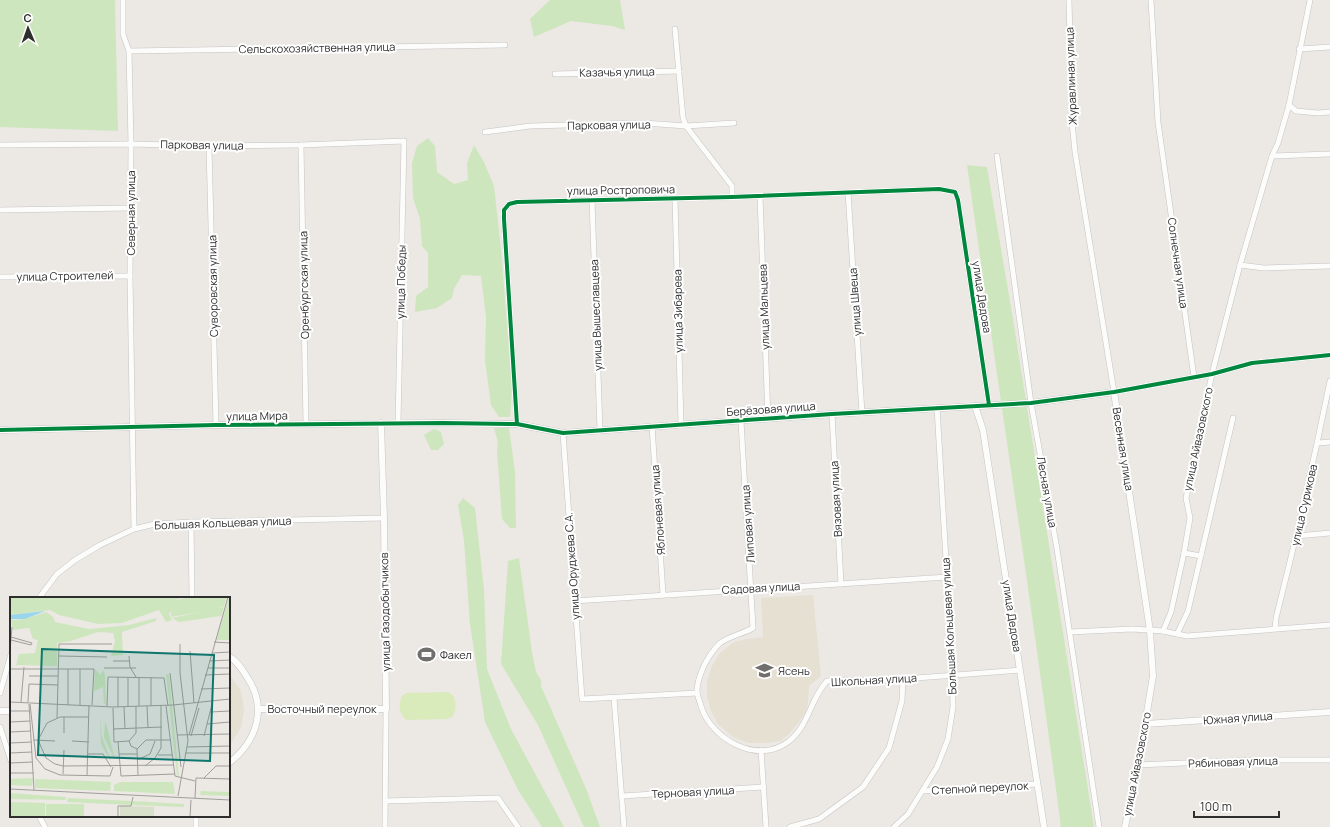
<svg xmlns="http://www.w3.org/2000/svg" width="1330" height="827" font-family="Manrope,sans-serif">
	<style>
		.education { fill: #e6e0d3 }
		.green { fill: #cee6be }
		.pitch { fill: #d9eabb }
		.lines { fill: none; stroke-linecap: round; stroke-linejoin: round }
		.minor-casing { stroke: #c5c4c5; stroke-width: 6 }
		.tertiary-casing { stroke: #c5c4c5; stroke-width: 7 }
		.minor { stroke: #fcfcfb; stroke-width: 5 }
		.tertiary { stroke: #fcfcfb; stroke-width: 6 }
		.cycleway-casing { stroke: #fff; stroke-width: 6 }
		.cycleway { stroke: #00873e; stroke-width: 4 }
		.labels { text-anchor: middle; stroke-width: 4; stroke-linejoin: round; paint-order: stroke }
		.street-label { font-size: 11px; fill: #2e2e2e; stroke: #fff }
		.poi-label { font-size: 11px; fill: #2e2e2e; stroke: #fff; text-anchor: start }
		.inset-road { fill: none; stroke: #a09e9b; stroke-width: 1 }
		.view { fill: #0f766e; fill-opacity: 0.15; stroke: #0f766e; stroke-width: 2 }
		.inset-edge { fill: none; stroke: #2e2e2e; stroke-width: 2 }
	</style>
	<rect width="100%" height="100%" fill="#ece8e4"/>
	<g class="education">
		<path d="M813 595 821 676 809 686 808 704 805 713 798 723 788 735 780 741 765 743H749L733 737 718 724 711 711 707 697V681L712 666 720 653 734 642 747 639 763 637 761 598Z"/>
		<path d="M229 674 241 691 244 710 241 728 229 746Z"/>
	</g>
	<g class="green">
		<path d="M0 0H115L118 131 0 127Z"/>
		<path d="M550 0H620L625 30 612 26 571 21 534 37 530 19Z"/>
		<path d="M428 138 435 146 437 172 454 184 468 180 467 163 474 145 484 162 494 186 501 249 512 388 510 417H499L491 405 485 361 486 317 481 276 462 275 454 289 452 298 437 308 415 312 416 296 428 287V253L422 246 420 219 413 198 412 163 417 146Z"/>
		<path d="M967 165 987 167 1012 313 1094 827H1061C1032 606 998 386 967 165Z"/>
		<path d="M494 428H509L515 472 516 528H510L502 519 497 451 498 442Z"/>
		<path d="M434 429 441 432 444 444 438 450H431L424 435Z"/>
		<path d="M463 498 475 508 484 589 487 669 511 729 564 827H542L518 790 485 722 470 624 464 540 458 505Z"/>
		<path d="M519 558 532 652 536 672 541 680V686L587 791 600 827H585L583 825 538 725 501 664 508 561Z"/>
	</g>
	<path class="pitch" d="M448 692C457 695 457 710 452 717L446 719 407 720C398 716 397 697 406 693Z"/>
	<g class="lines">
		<defs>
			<g id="minor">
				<path d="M123 0V34L129 51 131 144 130 276 134 529"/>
				<path d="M1069 0 1072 122 1075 152 1114 392 1212 374 1252 363 1330 355"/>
				<path d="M1151 0 1158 122 1194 377"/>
				<path d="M675 29 683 118 686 126 732 186V197"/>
				<path d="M1299 49 1330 47"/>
				<path d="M129 51 505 45"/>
				<path d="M555 74 679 71"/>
				<path d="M1289 105 1296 111 1318 113 1330 112"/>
				<path d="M485 132 530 126 644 123 686 126 734 123"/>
				<path d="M0 145 131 144 209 146 301 145 404 141 398 423"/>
				<path d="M301 145 306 424"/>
				<path d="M209 146 216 425"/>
				<path d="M997 156 1031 403 1057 549 1099 827"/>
				<path d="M1272 156 1330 154"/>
				<path d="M848 192 862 413"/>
				<path d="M760 196 768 419"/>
				<path d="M675 198 681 424"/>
				<path d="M592 200 600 430"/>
				<path d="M0 210 131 208"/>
				<path d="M1240 265 1264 268 1330 266"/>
				<path d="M0 277 130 276"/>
				<path d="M832 414 841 584"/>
				<path d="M741 421 753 628C742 634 730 636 720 643 713 650 707 659 703 668 700 675 697 683 697 691 697 696 700 701 701 706 711 739 757 765 788 742 809 726 810 699 827 681L903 679 1020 670"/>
				<path d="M517 424 504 219V210L509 204 517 202 732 197 939 189 955 192 958 200 989 405"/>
				<path d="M652 426 663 594"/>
				<path d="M563 433 582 699 697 693"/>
				<path d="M1318 443 1330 442"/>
				<path d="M191 522 192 598"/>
				<path d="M1297 536 1330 533"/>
				<path d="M1184 553 1201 556"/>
				<path d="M39 598 57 574 75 560 100 545 134 529 155 524 191 522 384 518"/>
				<path d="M574 601 947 577"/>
				<path d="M1275 629 1276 618C1296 539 1314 460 1330 381"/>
				<path d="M1163 631 1171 612 1184 553 1190 518 1186 498 1212 374 1240 265 1272 156 1278 143 1289 105 1310 0"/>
				<path d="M1070 632 1132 629 1163 631 1187 636 1330 625"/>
				<path d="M1177 634 1188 611 1233 418"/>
				<path d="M0 693 11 654"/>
				<path d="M614 698 624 827"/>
				<path d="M0 727 11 761"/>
				<path d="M761 750 766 827"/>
				<path d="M1137 765 1256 760H1330"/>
				<path d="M923 791 1037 784"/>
				<path d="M622 796 763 787"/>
				<path d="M385 801 498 798 518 827"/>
				<path d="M39 816 45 827"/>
				<path d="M196 816V827"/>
				<path d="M385 827 386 709"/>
				<path d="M790 827 819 819 863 787 889 748 902 701 903 679"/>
				<path d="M894 827 908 814 937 767 948 739 953 707 951 615 947 577 937 408"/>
			</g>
			<g id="tertiary">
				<path d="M975 406 983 430 1044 827"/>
				<path d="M0 430 216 425 443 423 517 424 563 433 832 414 1031 403 1114 392 1145 597 1150 631 1153 676 1145 724 1125 827"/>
				<path d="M229 656C237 661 242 669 247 677 268 708 257 741 229 763"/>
				<path d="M259 709H386L384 518 381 423"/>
				<path d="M0 711H11"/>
				<path d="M1145 724 1330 712"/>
			</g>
		</defs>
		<use href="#minor" class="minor-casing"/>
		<use href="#tertiary" class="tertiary-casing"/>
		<use href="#minor" class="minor"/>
		<use href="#tertiary" class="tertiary"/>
		<defs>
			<g id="cycleway">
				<path d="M517 424 504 219V210L509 204 517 202 732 197 939 189 955 192 958 200 989 405"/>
				<path d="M0 430 216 425 443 423 517 424 563 433 832 414 1031 403 1114 392 1212 374 1252 363 1330 355"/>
			</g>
		</defs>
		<use href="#cycleway" class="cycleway-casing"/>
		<use href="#cycleway" class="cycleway"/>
	</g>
	<defs>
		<symbol id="stadium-bare" viewBox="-9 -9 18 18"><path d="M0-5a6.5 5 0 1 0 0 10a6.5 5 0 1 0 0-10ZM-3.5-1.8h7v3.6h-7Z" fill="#706f6e" stroke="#fff" stroke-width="2.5" paint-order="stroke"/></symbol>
		<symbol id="school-bare" viewBox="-9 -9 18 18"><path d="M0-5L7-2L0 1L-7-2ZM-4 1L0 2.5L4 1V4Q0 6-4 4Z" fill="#706f6e" stroke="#fff" stroke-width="2.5" paint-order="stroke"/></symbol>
	</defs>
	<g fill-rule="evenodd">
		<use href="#stadium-bare" x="414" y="642" width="25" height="25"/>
		<use href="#school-bare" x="752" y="658" width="25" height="25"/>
	</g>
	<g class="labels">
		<g class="street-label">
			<text transform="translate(317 48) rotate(-1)" y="4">Сельскохозяйственная улица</text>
			<text transform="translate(617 72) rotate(-1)" y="4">Казачья улица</text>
			<text transform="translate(1071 76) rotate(-92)" y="4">Журавлиная улица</text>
			<text transform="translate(609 125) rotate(-1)" y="4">Парковая улица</text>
			<text transform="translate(202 145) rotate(1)" y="4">Парковая улица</text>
			<text transform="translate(621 190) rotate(-1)" y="4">улица Ростроповича</text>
			<text transform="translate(131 213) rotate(-90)" y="4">Северная улица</text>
			<text transform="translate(1178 263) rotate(82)" y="4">Солнечная улица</text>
			<text transform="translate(65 276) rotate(-1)" y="4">улица Строителей</text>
			<text transform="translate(401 282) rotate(-89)" y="4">улица Победы</text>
			<text transform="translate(304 285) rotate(-91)" y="4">Оренбургская улица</text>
			<text transform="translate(213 286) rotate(-91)" y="4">Суворовская улица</text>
			<text transform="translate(982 297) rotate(81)" y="4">улица Дедова</text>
			<text transform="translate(855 302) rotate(-94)" y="4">улица Швеца</text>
			<text transform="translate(764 307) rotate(-92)" y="4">улица Мальцева</text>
			<text transform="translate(678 311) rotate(-91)" y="4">улица Зибарева</text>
			<text transform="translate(596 315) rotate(-92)" y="4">улица Вышеславцева</text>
			<text transform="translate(771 409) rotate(-4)" y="4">Берёзовая улица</text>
			<text transform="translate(257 416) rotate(-1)" y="4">улица Мира</text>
			<text transform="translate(1198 439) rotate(-78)" y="4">улица Айвазовского</text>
			<text transform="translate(1123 449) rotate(81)" y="4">Весенная улица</text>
			<text transform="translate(1047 492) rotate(80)" y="4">Лесная улица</text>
			<text transform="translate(836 499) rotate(-93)" y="4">Вязовая улица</text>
			<text transform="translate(1304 505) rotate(-77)" y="4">улица Сурикова</text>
			<text transform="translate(658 510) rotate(-94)" y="4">Яблоневая улица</text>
			<text transform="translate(223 523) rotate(-2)" y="4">Большая Кольцевая улица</text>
			<text transform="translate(748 524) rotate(-94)" y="4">Липовая улица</text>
			<text transform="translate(572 566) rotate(-94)" y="4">улица Оруджева С.А.</text>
			<text transform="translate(761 588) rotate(-3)" y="4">Садовая улица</text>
			<text transform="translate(385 612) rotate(-91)" y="4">улица Газодобытчиков</text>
			<text transform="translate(1012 616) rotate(81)" y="4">улица Дедова</text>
			<text transform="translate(949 626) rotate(-93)" y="4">Большая Кольцевая улица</text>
			<text transform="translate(874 680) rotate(-3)" y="4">Школьная улица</text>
			<text x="322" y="713">Восточный переулок</text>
			<text transform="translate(1238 718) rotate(-4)" y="4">Южная улица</text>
			<text transform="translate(1233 762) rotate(-2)" y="4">Рябиновая улица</text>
			<text transform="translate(1137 764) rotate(-79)" y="4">улица Айвазовского</text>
			<text transform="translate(980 788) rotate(-3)" y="4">Степной переулок</text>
			<text transform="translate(693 792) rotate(-3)" y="4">Терновая улица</text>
		</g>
		<g class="poi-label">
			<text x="440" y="659">Факел</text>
			<text x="778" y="675">Ясень</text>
		</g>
	</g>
	<g transform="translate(10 597)">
		<rect width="220" height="220" fill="#ece8e4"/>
		<path d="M0 0H174L162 4 180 0H217L214 9 207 11 214 10 211 19 169 25 162 21 190 15 161 20V14L159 17 162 23 156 25 149 13 112 26 88 27 49 18 40 13 0 18ZM219 0 220 43H206ZM36 15 43 20 45 25 79 32 119 28 146 21V24L112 35 113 58 101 59 105 44 103 36 88 35 61 44 47 46V69L6 68 9 57 25 56 28 43 23 42 19 31 3 33 1 23 15 22ZM85 72 90 78 93 73 95 78 96 108 94 106 93 90 84 94ZM156 77 159 78 161 97 169 180 167 178ZM90 118 92 140 102 167 91 147ZM95 126H96L105 163 94 140ZM23 181 22 189 0 188V182ZM25 182 55 183 101 185 100 194 25 191ZM110 185H163L165 197 104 194V188ZM191 194 220 195V199L190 198ZM0 196 56 200V203L0 202ZM58 201 121 204V208L57 205ZM123 204 174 207V210L122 208ZM0 205 35 206V220H0ZM36 207H74V220H36Z" fill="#cee6be"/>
		<path d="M110 209 144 210V220L110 219Z" fill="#d8e0cc"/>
		<path d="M35 14 15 22H0V18Z" fill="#99d6ec"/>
		<path class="inset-road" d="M1 43 21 48 22 46 1 40M204 45 220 46M0 54 2 30M180 54 184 106M202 56 220 55M49 59 97 60M119 59 120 70 126 80M103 64H119M199 64 220 63M94 71H126M198 71H220M0 72H84L82 108M160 76 171 170M195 78 220 77M19 79H48M129 80V109M141 80V109M191 92 220 91M0 105 103 110 163 108 220 102M11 105 14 70M18 105 19 87 48 88M19 107 24 193M20 107 26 161 35 172 50 178 100 179 103 170M58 108V72M70 108V72M97 109 98 80 154 81 158 109M126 109V136L119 144 121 149 127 152M137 109 138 131M156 109 165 179 185 184M108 110V80M114 110 115 131M118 110V81M103 111 104 145 119 144M0 114H19M200 115 220 114M79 120H50L37 126 28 143 36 161 45 167 53 169 164 168M47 121 49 47H102M0 125 20 124M197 127 220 125M103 132 152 130M0 135 21 134M54 136V120M167 138 220 137M179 138 218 0M181 139 189 111M194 139 203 103M23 143 45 144M62 144 79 145M108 145 111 179 165 177M0 146 22 145M177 150 220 149M127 152 136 143H161M127 152 128 178M0 156 22 155M175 156H220M78 157H93L101 170M109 157H127M148 158H162M127 163 140 157 145 144M0 166 23 165M135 169 145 161 151 151V109M0 176H24M53 177 54 153M77 179 79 108M194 181 206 169H220M0 192 220 203M168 199 178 144 170 76V47M185 201 186 181 220 182M108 220V209H121L123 200M180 220 181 203"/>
		<path class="view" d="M32 52 204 58 200 164 28 158Z"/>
		<rect width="220" height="220" class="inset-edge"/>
	</g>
	<g transform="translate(28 28) rotate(358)" stroke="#ffffff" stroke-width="3" paint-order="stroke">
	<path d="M0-3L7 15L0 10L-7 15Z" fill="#2e2e2e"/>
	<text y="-6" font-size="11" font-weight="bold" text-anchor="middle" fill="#2e2e2e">С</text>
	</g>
	<path d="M1194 811v6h85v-6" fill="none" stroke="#2e2e2e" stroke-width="2"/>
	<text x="1200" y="811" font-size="12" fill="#2e2e2e" stroke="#ffffff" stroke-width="3" paint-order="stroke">100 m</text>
</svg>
